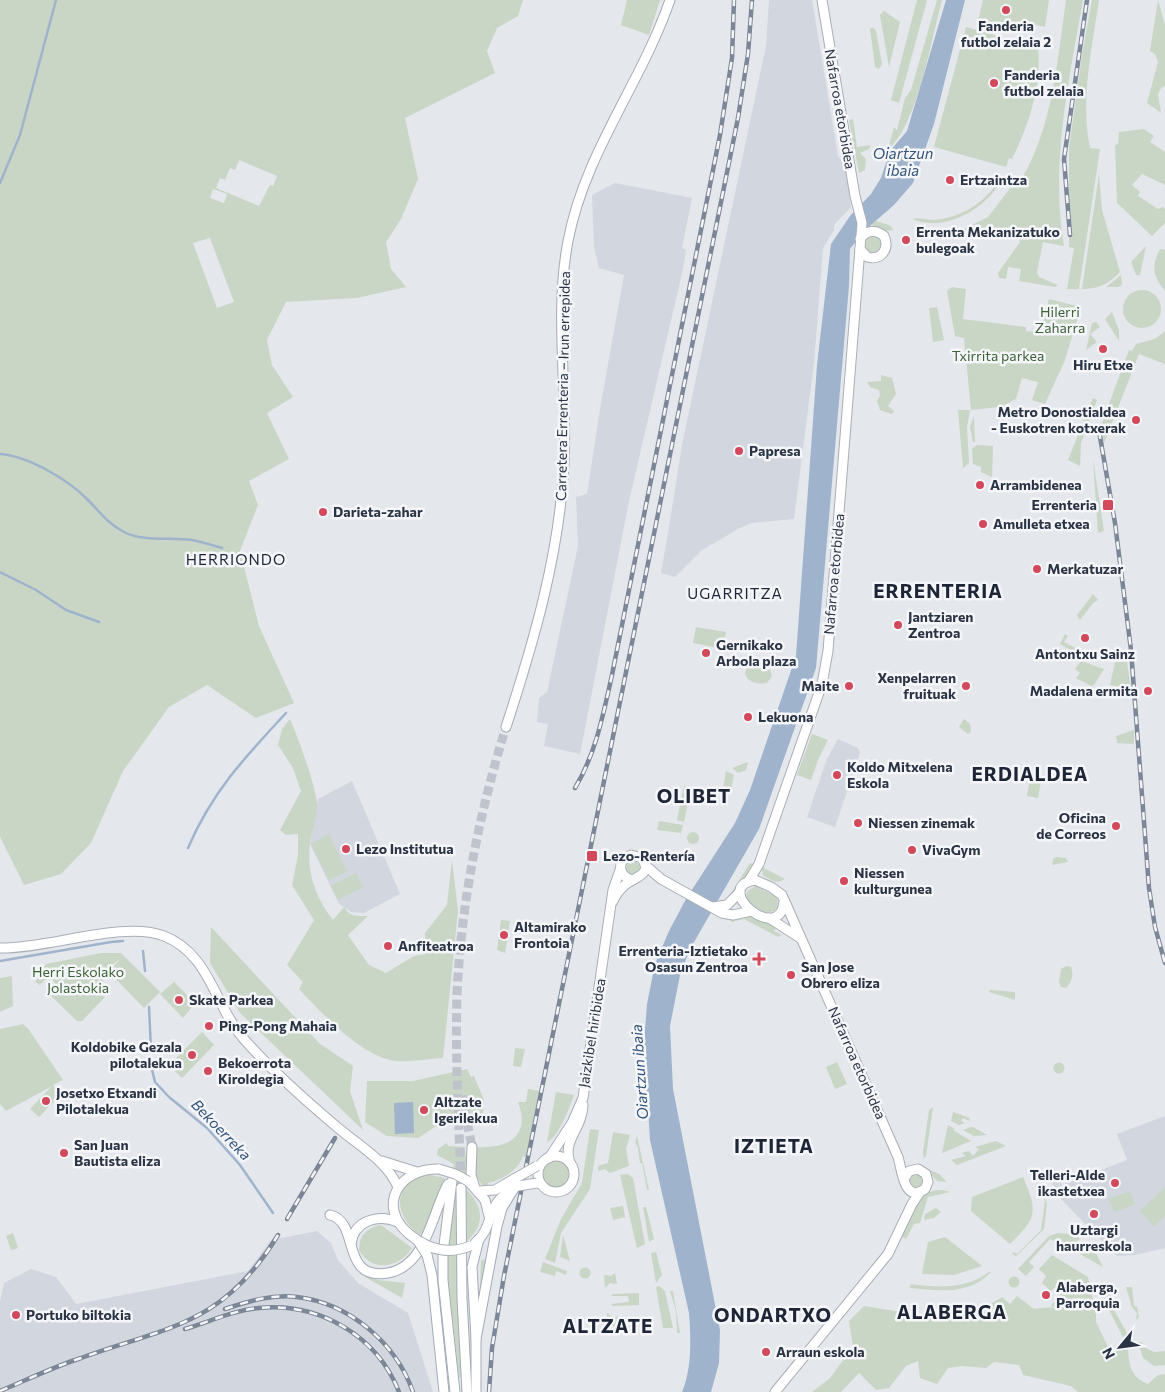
<svg xmlns="http://www.w3.org/2000/svg" width="1165" height="1392" font-family="Commissioner,sans-serif">
	<style>
		.built { fill: #d2d6de }
		.green { fill: #c9d6c5; fill-rule: evenodd }
		.water { fill: #9fb4cc }
		.lines { fill: none; stroke-linecap: round; stroke-linejoin: round }
		.stream { stroke: #9fb4cc; stroke-width: 2.5 }
		.primary-tunnel { stroke: #bfc3cb; stroke-width: 9; stroke-dasharray: 9 4.5; stroke-linecap: butt }
		.secondary-casing { stroke: #a9aeb7; stroke-width: 11 }
		.primary-casing { stroke: #a3abb8; stroke-width: 11 }
		.secondary { stroke: #fff; stroke-width: 9 }
		.primary { stroke: #fff; stroke-width: 9 }
		.rail-casing { stroke: #7d8696; stroke-width: 4.5 }
		.rail { stroke: #f4f6f9; stroke-width: 2.5; stroke-dasharray: 8; stroke-linecap: butt }
		.secondary-bridge-casing { stroke: #a9aeb7; stroke-width: 11; stroke-linecap: butt }
		.primary-bridge-casing { stroke: #a3abb8; stroke-width: 11; stroke-linecap: butt }
		.secondary-bridge { stroke: #fff; stroke-width: 9 }
		.primary-bridge { stroke: #fff; stroke-width: 9 }
		.poi-dot { fill: #d1495b; stroke: #f4f6f9; stroke-width: 2 }
		.labels { text-anchor: middle; stroke-width: 5; stroke-linejoin: round; paint-order: stroke }
		.poi-label { font-size: 14px; font-weight: bold; fill: #2b3445; stroke: #f4f6f9; text-anchor: start }
		.street-label { font-size: 14px; fill: #2b3445; stroke: #f4f6f9 }
		.park-label { font-size: 14px; fill: #3f6138; stroke: #f4f6f9 }
		.water-label { font-size: 15px; font-style: italic; fill: #34527a; stroke: #f4f6f9 }
		.neighbourhood-label { font-size: 15px; letter-spacing: 1px; fill: #1d2536; stroke: #f4f6f9 }
		.district-label { font-size: 19px; font-weight: bold; letter-spacing: 1px; fill: #1d2536; stroke: #f4f6f9 }
	</style>
	<rect width="100%" height="100%" fill="#e4e7ec"/>
	<g class="built">
		<path d="M769 0H812L838 156 846 168 851 207 834 225V230L823 248 814 363 794 519 752 523 740 528 702 550 675 577 661 573 668 533 682 445 766 46Z"/>
		<path d="M615 183 692 198 682 248 686 250 683 269 629 501 580 754 544 746 548 724 537 722 539 698 547 692 578 546 576 497 587 494 600 409 624 275 599 268 594 246 592 195Z"/>
		<path d="M838 739 858 748 860 753 835 827 807 817 827 759Z"/>
		<path d="M352 781 400 894 364 913 351 912 339 904 310 844 318 799Z"/>
		<path d="M1165 1116V1248L1135 1255 1117 1256 1057 1195 1047 1170 1054 1167 1062 1185 1127 1160 1117 1134Z"/>
		<path d="M317 1231 331 1243 338 1260 358 1283 408 1313 433 1392H0V1302L4 1283 31 1269 56 1277 76 1304 248 1271 271 1240Z"/>
	</g>
	<g class="green">
		<path d="M0 0H523L518 16 497 28 487 51 495 73 405 118 418 179 401 219 386 242 391 269 406 287 357 298 286 302 267 340 272 365 293 397 267 413 289 459 249 481 258 505 240 551 259 626 294 703 256 718 207 685 169 707 123 771 91 843 61 874 24 885 0 837ZM239 160 277 176 273 186 270 185 259 206 216 188 220 178 225 180 230 168 235 170ZM213 189 227 194 224 203 210 198ZM210 238 234 302 217 308 193 243Z"/>
		<path d="M627 0H660L649 35 621 25Z"/>
		<path d="M917 0H927L899 103 891 100Z"/>
		<path d="M937 0H942C932 36 917 127 888 149L894 127 897 130 905 98 911 90Z"/>
		<path d="M983 0H1049L1045 27 1028 23 1026 33 978 21Z"/>
		<path d="M1066 0H1083C1069 80 1050 165 1064 246L1043 242 1037 272 1039 277 1058 285 1055 287 1019 281 1021 269 1008 267 1006 279 999 278 998 273 1020 242 1019 238 998 233H962V230L988 217 1015 182 1019 183C1053 129 1057 62 1066 0Z"/>
		<path d="M1092 0H1099C1092 48 1080 100 1090 148L1100 149 1079 289H1067L1074 248 1069 247V148L1082 55Z"/>
		<path d="M1158 0 1165 25V86L1161 88 1158 94 1161 113 1147 103 1158 62 1155 54 1150 51Z"/>
		<path d="M884 11 900 22 889 67 880 15Z"/>
		<path d="M966 27 1038 47C1042 86 1029 124 1012 159L1009 158 1006 167 934 147Z"/>
		<path d="M870 28H874L876 31 882 64 879 69 875 67Z"/>
		<path d="M853 119 857 147 871 145 869 149 860 153 866 159 865 170 859 173 849 120Z"/>
		<path d="M1144 129 1154 136 1150 142 1165 152V185L1142 174 1132 185 1140 192 1138 196 1158 209 1163 207 1165 209V223L1152 236 1117 203 1115 145 1118 144 1119 132Z"/>
		<path d="M1004 174C1004 177 1001 182 998 186 980 212 943 232 912 219 917 217 927 220 934 220 966 217 987 200 1004 174Z"/>
		<path d="M1099 174 1102 210 1120 272C1108 284 1099 289 1082 289Z"/>
		<path d="M876 221 889 225 894 230 885 231 870 224Z"/>
		<circle cx="873" cy="245" r="9"/>
		<path d="M1146 246 1140 275H1136L1131 262Z"/>
		<path d="M1160 249 1165 250V291C1153 277 1151 266 1160 249Z"/>
		<path d="M1121 275 1122 285 1119 287H1106Z"/>
		<path d="M952 287 966 289 963 319 1026 327V331L1039 332 1049 299 1081 307 1065 360 1045 404 1032 400 1038 382 1022 378 1016 399 1000 407 971 410 964 338 955 336 947 291Z"/>
		<circle cx="1142" cy="309" r="19"/>
		<path d="M937 307 944 340 933 342 929 308Z"/>
		<path d="M1112 312 1119 330V341L1105 319Z"/>
		<path d="M1096 322 1100 327 1090 334 1097 342 1086 350 1092 323Z"/>
		<path d="M1165 331V364L1139 354 1103 446 1100 428 1129 350 1132 351 1136 344 1155 339Z"/>
		<path d="M881 375 892 378 896 394 888 406 894 411 892 414 880 410 877 401 880 395 879 390 870 387 867 382 881 381Z"/>
		<path d="M1093 398 1097 400 1081 443 1080 466 1068 460Z"/>
		<path d="M958 410H970L967 427 969 463 963 468Z"/>
		<path d="M974 416 975 442H973L970 427Z"/>
		<path d="M977 445 993 446 992 477 981 472V467L973 464 972 449Z"/>
		<path d="M1093 459 1104 531 1098 533Z"/>
		<path d="M1093 594 1098 600 1094 602 1080 620 1077 615Z"/>
		<path d="M696 627 726 632 723 649 693 643Z"/>
		<path d="M1065 634 1068 636 1064 642 1085 653 1082 657 1060 644Z"/>
		<path d="M1116 649 1109 659 1096 657 1094 653Z"/>
		<path d="M1081 661 1104 669 1094 685 1091 686 1076 678 1080 673 1075 669Z"/>
		<path d="M1115 662H1127L1131 689 1110 685Z"/>
		<path d="M755 665 770 670 772 676 767 683C759 685 747 683 745 673L747 668Z"/>
		<path d="M290 719C299 740 314 781 317 803 318 814 313 827 311 837 305 868 314 896 333 920L344 907C349 917 359 916 368 916L348 935 369 965 386 973 414 956 426 954 425 933 447 905 452 860 458 911 443 1058C428 1059 412 1062 397 1061 362 1058 322 1013 299 989L303 982 287 965 314 920 292 885 298 855V834L286 835 280 830 301 791 293 768 278 745 282 729Z"/>
		<path d="M964 719 970 724 971 732 968 734 959 727Z"/>
		<path d="M1134 730V744L1117 743 1116 736Z"/>
		<path d="M812 734 828 740 818 760 811 780 797 775Z"/>
		<path d="M748 762 746 770 738 773 732 768Z"/>
		<path d="M726 771 734 775 731 790 722 794Z"/>
		<path d="M1030 779 1041 781 1038 798 1027 796Z"/>
		<path d="M684 786 691 788 684 822 677 820Z"/>
		<path d="M659 821 683 825 681 833 657 830Z"/>
		<circle cx="693" cy="838" r="6"/>
		<path d="M329 834 347 871 329 880 311 844Z"/>
		<path d="M1056 857 1066 858 1068 862 1052 865 1053 859Z"/>
		<circle cx="633" cy="868" r="7"/>
		<path d="M750 863 753 864C750 876 738 896 726 901Z"/>
		<path d="M762 867 785 879C776 884 771 881 763 875Z"/>
		<path d="M356 873 363 887 338 900 331 886Z"/>
		<path d="M755 886 777 897 778 904 775 911 765 913C755 908 744 904 747 892Z"/>
		<path d="M748 915 776 927 774 931 782 935 778 937 744 919 731 922 732 918Z"/>
		<path d="M501 920 510 921 505 953 497 950Z"/>
		<path d="M211 927 319 1043 353 1066 350 1091 363 1130 240 1013 210 963Z"/>
		<path d="M101 953H121L160 992 144 1008 109 972 120 959 104 971 112 979 107 978 100 982 99 986 104 993 102 995 105 997 82 1021H77L51 996 57 987 52 979 45 980 40 985 35 982 46 964Z"/>
		<path d="M1066 966 1071 967C1074 974 1072 982 1066 988L1061 987 1059 982 1061 969Z"/>
		<path d="M12 976 13 1006 0 1012V978Z"/>
		<path d="M174 982 195 1003 183 1018 160 994Z"/>
		<path d="M990 990 1015 992V1000L989 992Z"/>
		<path d="M23 1024 29 1030 63 1080 53 1085 61 1094 39 1117 30 1109 52 1086 6 1111 0 1104V1029Z"/>
		<path d="M202 1032 214 1045 182 1078 169 1065Z"/>
		<path d="M515 1048 525 1049 521 1067 513 1066Z"/>
		<path d="M837 1062 847 1084 835 1089 826 1067Z"/>
		<circle cx="1059" cy="1068" r="5.5"/>
		<path d="M467 1069 471 1077 474 1076 484 1100 482 1123 444 1121 418 1138 387 1136 365 1122 367 1081H413Z"/>
		<path d="M528 1089 539 1091 526 1157 523 1156C519 1170 502 1180 488 1183V1186L482 1185 475 1175 477 1147C508 1149 531 1136 518 1102H526Z"/>
		<path d="M556 1092 574 1095C570 1107 558 1138 547 1142Z"/>
		<path d="M933 1107 926 1156 924 1159 923 1152 929 1110Z"/>
		<path d="M953 1112 970 1118 969 1121 963 1118 961 1121 965 1123 959 1125 951 1121Z"/>
		<path d="M948 1125 955 1129 953 1130 971 1141 942 1153Z"/>
		<path d="M971 1127H973L987 1135 974 1136 963 1130Z"/>
		<path d="M590 1129 599 1130 590 1189 561 1233 555 1263 545 1259 561 1219 582 1183Z"/>
		<path d="M613 1132 630 1135 626 1149 629 1166 610 1173 605 1169 598 1171V1166L608 1163Z"/>
		<path d="M637 1136 649 1190H647L642 1163H640L638 1148 635 1142Z"/>
		<path d="M996 1141 1006 1146 957 1165 951 1160 966 1156 962 1153 969 1151 973 1156 979 1149 975 1147Z"/>
		<path d="M447 1143 448 1146 465 1147 467 1175 453 1168 454 1164 437 1155 438 1149Z"/>
		<circle cx="556" cy="1174" r="13"/>
		<path d="M927 1169 939 1174 947 1182 937 1181Z"/>
		<path d="M1032 1172 1047 1203 1044 1229 1016 1256 1012 1254 1014 1252 1017 1254 1041 1230 1045 1201Z"/>
		<circle cx="916" cy="1181" r="7"/>
		<path d="M628 1174 633 1178 645 1244 637 1248 620 1175Z"/>
		<path d="M430 1175 445 1178C439 1197 433 1219 420 1235 392 1215 392 1180 430 1175Z"/>
		<path d="M1023 1177C1038 1212 1037 1218 1010 1244L971 1211 972 1197Z"/>
		<path d="M1165 1187V1216L1154 1226 1140 1211Z"/>
		<path d="M466 1189C483 1206 486 1224 467 1241Z"/>
		<path d="M942 1190 950 1192 928 1197 920 1223 914 1224 906 1239 902 1237C912 1217 915 1189 942 1190Z"/>
		<path d="M1130 1191 1135 1204 1114 1212 1109 1199Z"/>
		<path d="M454 1196H457L458 1323 461 1377H459L447 1268Z"/>
		<path d="M623 1206 625 1217 613 1220 610 1208Z"/>
		<path d="M643 1207H646L654 1239 649 1242Z"/>
		<path d="M936 1208 941 1212 934 1218 924 1220 925 1214Z"/>
		<path d="M381 1225 412 1248C400 1268 371 1273 359 1250 359 1235 367 1228 381 1225Z"/>
		<path d="M13 1233 18 1248 11 1250 6 1236Z"/>
		<path d="M1058 1233 1069 1234 1080 1238 1073 1250 1050 1239 1029 1262 1034 1267 1026 1276 1018 1269 1049 1236Z"/>
		<path d="M563 1235 570 1261 560 1257Z"/>
		<path d="M945 1237 982 1266 954 1275 922 1274 928 1242Z"/>
		<path d="M1085 1242 1097 1255 1103 1267 1078 1253Z"/>
		<path d="M656 1252 662 1275 656 1283 651 1253Z"/>
		<path d="M1052 1255 1088 1277 1093 1300C1081 1305 1064 1310 1051 1306L1060 1292 1054 1288 1051 1291 1042 1283 1046 1276 1039 1269Z"/>
		<path d="M484 1259 487 1262 479 1308 481 1261Z"/>
		<path d="M543 1262 567 1271 566 1275 556 1271 555 1276 540 1272Z"/>
		<circle cx="585" cy="1273" r="5.5"/>
		<path d="M989 1272H991C970 1295 939 1291 910 1288L911 1284C938 1288 967 1289 989 1272Z"/>
		<path d="M358 1273 378 1280 405 1283 402 1298Z"/>
		<path d="M615 1273 617 1284 610 1283 605 1288 604 1275 611 1276Z"/>
		<circle cx="1014" cy="1282" r="5.5"/>
		<path d="M659 1286 665 1291 673 1328H663L656 1287Z"/>
		<path d="M1109 1287 1113 1308 1128 1335 1130 1347 1124 1346V1339L1110 1312 1106 1289Z"/>
		<path d="M1126 1287H1132L1134 1306 1137 1307 1139 1318 1136 1319 1137 1313 1132 1307Z"/>
		<path d="M670 1291H673L680 1333H677L676 1311Z"/>
		<path d="M639 1293V1305L613 1306 611 1304 629 1302 628 1296H611L613 1294Z"/>
		<path d="M1017 1296 1034 1309C1057 1305 1072 1311 1096 1301V1322L1110 1351 1120 1347 1128 1349C1129 1366 1131 1377 1148 1384L1158 1375 1165 1374V1392H1078L1071 1386 1023 1375 1019 1365 994 1362 986 1368 962 1366 948 1368 937 1384 920 1378 918 1361 906 1366 889 1388 876 1390 859 1373 841 1392H812L830 1378 853 1347 849 1321 864 1306 931 1317 989 1305 1002 1297 1010 1304Z"/>
		<path d="M607 1313 614 1318 618 1316V1326H606Z"/>
		<path d="M1138 1342H1142L1144 1347 1154 1352 1165 1351V1365L1154 1366 1143 1358Z"/>
	</g>
	<g class="water">
		<path d="M946 0H965L934 124 913 183 894 205 864 231 850 249 849 286 816 668 759 829 690 949 680 975 670 1026 673 1089 720 1330 719 1363 711 1392H682C692 1368 691 1339 689 1313L650 1140 644 1043 647 1004 655 964 669 931 686 899 735 823 750 790 796 656 817 365 831 244 850 216 871 194 881 178 890 151 907 131Z"/>
		<path d="M413 1102 414 1133 395 1134 394 1103Z"/>
	</g>
	<g class="lines">
		<g class="stream">
			<path d="M0 183 20 135 56 0"/>
			<path d="M0 454C28 456 67 479 87 499 99 511 108 524 124 532 143 542 170 537 192 540 202 542 212 545 222 548"/>
			<path d="M0 572 36 590 66 610 99 622"/>
			<path d="M188 848C212 792 245 757 286 713"/>
			<path d="M143 951 145 971"/>
			<path d="M0 961 111 942 123 941"/>
			<path d="M149 1007 151 1049"/>
			<path d="M151 1066 155 1082 169 1097 207 1128 240 1165 273 1213"/>
		</g>
		<g class="primary-tunnel">
			<path d="M462 1096 472 1147"/>
			<path d="M461 1184C459 1121 455 1058 457 995 461 903 479 814 506 727"/>
		</g>
		<defs>
			<g id="secondary">
				<path d="M860 249 867 257C881 261 890 249 884 236 876 229 866 230 860 239"/>
				<path d="M645 865 661 879 722 913 733 915 751 911"/>
				<path d="M748 882 759 864 822 684 828 651 862 223 855 196 822 0"/>
				<path d="M613 901C616 894 620 889 626 884 636 877 653 874 642 858L631 855 622 861C618 870 623 878 633 880"/>
				<path d="M784 902C779 946 710 887 755 880L771 887 782 895 898 1157C902 1170 904 1204 925 1189L928 1182 926 1174 918 1169 909 1171 904 1179"/>
				<path d="M713 907 727 905 740 892"/>
				<path d="M769 918 800 938"/>
				<path d="M0 948C48 949 124 920 164 936 210 954 214 1005 243 1038 270 1069 305 1100 337 1127 359 1146 386 1160 398 1187"/>
				<circle cx="556" cy="1174" r="18"/>
				<path d="M549 1158 572 1123 583 1098 613 890 620 870"/>
				<path d="M382 1161 417 1172"/>
				<path d="M570 1163C562 1139 582 1130 583 1105"/>
				<path d="M470 1183 485 1200 489 1216"/>
				<path d="M479 1191 495 1190 514 1179"/>
				<path d="M409 1234C376 1206 399 1168 439 1169"/>
				<path d="M475 1243C496 1226 483 1204 516 1187"/>
				<path d="M775 1392 888 1254 912 1204 920 1192"/>
			</g>
			<g id="primary">
				<path d="M506 727C534 641 559 556 564 465 568 390 554 314 568 241 585 152 641 84 670 0"/>
				<path d="M472 1147 471 1175 475 1188"/>
				<path d="M452 1181 443 1253V1280L455 1392"/>
				<path d="M461 1188 462 1299 467 1392"/>
				<path d="M330 1215C361 1222 339 1281 388 1273 427 1266 432 1212 448 1184"/>
				<path d="M351 1244C354 1220 378 1214 398 1222"/>
				<path d="M427 1255 432 1275 444 1392"/>
				<path d="M476 1339 497 1226 502 1208 515 1187"/>
				<path d="M476 1392V1339L472 1267 479 1239"/>
			</g>
		</defs>
		<use href="#secondary" class="secondary-casing"/>
		<use href="#primary" class="primary-casing"/>
		<use href="#secondary" class="secondary"/>
		<use href="#primary" class="primary"/>
		<defs>
			<g id="rail">
				<path d="M1070 235 1064 159 1087 0"/>
				<path d="M1099 431 1115 523 1131 650 1149 888 1155 927 1165 963"/>
				<path d="M575 788C596 753 603 715 612 675L720 135 732 58 734 0"/>
				<path d="M287 1219 335 1138"/>
				<path d="M225 1309C249 1301 272 1294 297 1297 349 1303 396 1343 413 1392"/>
				<path d="M185 1329C209 1322 234 1310 259 1308 318 1302 377 1335 399 1392"/>
				<path d="M0 1391C27 1380 53 1367 81 1358 171 1326 224 1324 278 1235"/>
				<path d="M489 1392 492 1348 504 1276 738 118 748 54 752 0"/>
			</g>
		</defs>
		<use href="#rail" class="rail-casing"/>
		<use href="#rail" class="rail"/>
		<defs>
			<g id="secondary-bridge">
				<path d="M439 1169 455 1174 468 1181"/>
				<path d="M514 1179 537 1166"/>
				<path d="M518 1186 537 1183"/>
				<path d="M409 1234C427 1249 448 1255 470 1246"/>
			</g>
			<path id="primary-bridge" d="M418 1241 427 1255"/>
		</defs>
		<use href="#secondary-bridge" class="secondary-bridge-casing"/>
		<use href="#primary-bridge" class="primary-bridge-casing"/>
		<use href="#secondary-bridge" class="secondary-bridge"/>
		<use href="#primary-bridge" class="primary-bridge"/>
	</g>
	<g class="poi-dot">
		<circle cx="1006" cy="10" r="5"/>
		<circle cx="994" cy="83" r="5"/>
		<circle cx="950" cy="180" r="5"/>
		<circle cx="906" cy="240" r="5"/>
		<circle cx="1103" cy="349" r="5"/>
		<circle cx="1136" cy="420" r="5"/>
		<circle cx="739" cy="451" r="5"/>
		<circle cx="980" cy="485" r="5"/>
		<rect x="1102" y="499" width="12" height="12" rx="2.5"/>
		<circle cx="323" cy="512" r="5"/>
		<circle cx="983" cy="524" r="5"/>
		<circle cx="1037" cy="569" r="5"/>
		<circle cx="898" cy="625" r="5"/>
		<circle cx="1085" cy="638" r="5"/>
		<circle cx="706" cy="653" r="5"/>
		<circle cx="849" cy="686" r="5"/>
		<circle cx="966" cy="686" r="5"/>
		<circle cx="1148" cy="691" r="5"/>
		<circle cx="748" cy="717" r="5"/>
		<circle cx="837" cy="775" r="5"/>
		<circle cx="858" cy="823" r="5"/>
		<circle cx="1116" cy="826" r="5"/>
		<circle cx="346" cy="849" r="5"/>
		<circle cx="912" cy="850" r="5"/>
		<rect x="586" y="850" width="12" height="12" rx="2.5"/>
		<circle cx="844" cy="881" r="5"/>
		<circle cx="504" cy="935" r="5"/>
		<circle cx="388" cy="946" r="5"/>
		<path d="M756.5 951.5h5v5h5v5h-5v5h-5v-5h-5v-5h5z"/>
		<circle cx="791" cy="975" r="5"/>
		<circle cx="179" cy="1000" r="5"/>
		<circle cx="209" cy="1026" r="5"/>
		<circle cx="192" cy="1055" r="5"/>
		<circle cx="208" cy="1071" r="5"/>
		<circle cx="46" cy="1101" r="5"/>
		<circle cx="424" cy="1110" r="5"/>
		<circle cx="64" cy="1153" r="5"/>
		<circle cx="1115" cy="1183" r="5"/>
		<circle cx="1094" cy="1214" r="5"/>
		<circle cx="1046" cy="1295" r="5"/>
		<circle cx="16" cy="1315" r="5"/>
		<circle cx="766" cy="1352" r="5"/>
	</g>
	<g class="labels">
		<g class="poi-label">
			<text x="1006" y="31" text-anchor="middle">Fanderia<tspan x="1006" dy="16">futbol zelaia 2</tspan></text>
			<text x="1004" y="80">Fanderia<tspan x="1004" dy="16">futbol zelaia</tspan></text>
			<text x="960" y="185">Ertzaintza</text>
			<text x="916" y="237">Errenta Mekanizatuko<tspan x="916" dy="16">bulegoak</tspan></text>
			<text x="1103" y="370" text-anchor="middle">Hiru Etxe</text>
			<text x="1126" y="417" text-anchor="end">Metro Donostialdea<tspan x="1126" dy="16">- Euskotren kotxerak</tspan></text>
			<text x="749" y="456">Papresa</text>
			<text x="990" y="490">Arrambidenea</text>
			<text x="1097" y="510" text-anchor="end">Errenteria</text>
			<text x="333" y="517">Darieta-zahar</text>
			<text x="993" y="529">Amulleta etxea</text>
			<text x="1047" y="574">Merkatuzar</text>
			<text x="908" y="622">Jantziaren<tspan x="908" dy="16">Zentroa</tspan></text>
			<text x="716" y="650">Gernikako<tspan x="716" dy="16">Arbola plaza</tspan></text>
			<text x="1085" y="659" text-anchor="middle">Antontxu Sainz</text>
			<text x="956" y="683" text-anchor="end">Xenpelarren<tspan x="956" dy="16">fruituak</tspan></text>
			<text x="839" y="691" text-anchor="end">Maite</text>
			<text x="1138" y="696" text-anchor="end">Madalena ermita</text>
			<text x="758" y="722">Lekuona</text>
			<text x="847" y="772">Koldo Mitxelena<tspan x="847" dy="16">Eskola</tspan></text>
			<text x="1106" y="823" text-anchor="end">Oficina<tspan x="1106" dy="16">de Correos</tspan></text>
			<text x="868" y="828">Niessen zinemak</text>
			<text x="356" y="854">Lezo Institutua</text>
			<text x="922" y="855">VivaGym</text>
			<text x="603" y="861">Lezo-Rentería</text>
			<text x="854" y="878">Niessen<tspan x="854" dy="16">kulturgunea</tspan></text>
			<text x="514" y="932">Altamirako<tspan x="514" dy="16">Frontoia</tspan></text>
			<text x="398" y="951">Anfiteatroa</text>
			<text x="748" y="956" text-anchor="end">Errenteria-Iztietako<tspan x="748" dy="16">Osasun Zentroa</tspan></text>
			<text x="801" y="972">San Jose<tspan x="801" dy="16">Obrero eliza</tspan></text>
			<text x="189" y="1005">Skate Parkea</text>
			<text x="219" y="1031">Ping-Pong Mahaia</text>
			<text x="182" y="1052" text-anchor="end">Koldobike Gezala<tspan x="182" dy="16">pilotalekua</tspan></text>
			<text x="218" y="1068">Bekoerrota<tspan x="218" dy="16">Kiroldegia</tspan></text>
			<text x="56" y="1098">Josetxo Etxandi<tspan x="56" dy="16">Pilotalekua</tspan></text>
			<text x="434" y="1107">Altzate<tspan x="434" dy="16">Igerilekua</tspan></text>
			<text x="74" y="1150">San Juan<tspan x="74" dy="16">Bautista eliza</tspan></text>
			<text x="1105" y="1180" text-anchor="end">Telleri-Alde<tspan x="1105" dy="16">ikastetxea</tspan></text>
			<text x="1094" y="1235" text-anchor="middle">Uztargi<tspan x="1094" dy="16">haurreskola</tspan></text>
			<text x="1056" y="1292">Alaberga,<tspan x="1056" dy="16">Parroquia</tspan></text>
			<text x="26" y="1320">Portuko biltokia</text>
			<text x="776" y="1357">Arraun eskola</text>
		</g>
		<g class="street-label">
			<text transform="translate(840 109) rotate(80)" y="5">Nafarroa etorbidea</text>
			<text transform="translate(563 386) rotate(-89)" y="5">Carretera Errenteria – Irun errepidea</text>
			<text transform="translate(834 574) rotate(-85)" y="5">Nafarroa etorbidea</text>
			<text transform="translate(592 1033) rotate(-81)" y="5">Jaizkibel hiribidea</text>
			<text transform="translate(857 1063) rotate(66)" y="5">Nafarroa etorbidea</text>
		</g>
		<g class="park-label">
			<text x="1060" y="317">Hilerri<tspan x="1060" dy="16">Zaharra</tspan></text>
			<text x="998" y="361">Txirrita parkea</text>
			<text x="78" y="977">Herri Eskolako<tspan x="78" dy="16">Jolastokia</tspan></text>
		</g>
		<g class="water-label">
			<text x="903" y="159">Oiartzun<tspan x="903" dy="17">ibaia</tspan></text>
			<text transform="translate(640 1072) rotate(-94)" y="5">Oiartzun ibaia</text>
			<text transform="translate(221 1130) rotate(46)" y="5">Bekoerreka</text>
		</g>
		<g class="neighbourhood-label">
			<text x="236" y="565">HERRIONDO</text>
			<text x="735" y="599">UGARRITZA</text>
		</g>
		<g class="district-label">
			<text x="938" y="598">ERRENTERIA</text>
			<text x="1030" y="781">ERDIALDEA</text>
			<text x="694" y="803">OLIBET</text>
			<text x="774" y="1153">IZTIETA</text>
			<text x="952" y="1319">ALABERGA</text>
			<text x="773" y="1322">ONDARTXO</text>
			<text x="608" y="1333">ALTZATE</text>
		</g>
	</g>
	<g transform="translate(1120 1347) rotate(241)" stroke="#f4f6f9" stroke-width="4" paint-order="stroke">
	<path d="M0-4L9 19L0 12L-9 19Z" fill="#2b3445"/>
	<text y="-8" font-size="14" font-weight="bold" text-anchor="middle" fill="#2b3445">N</text>
	</g>
</svg>
